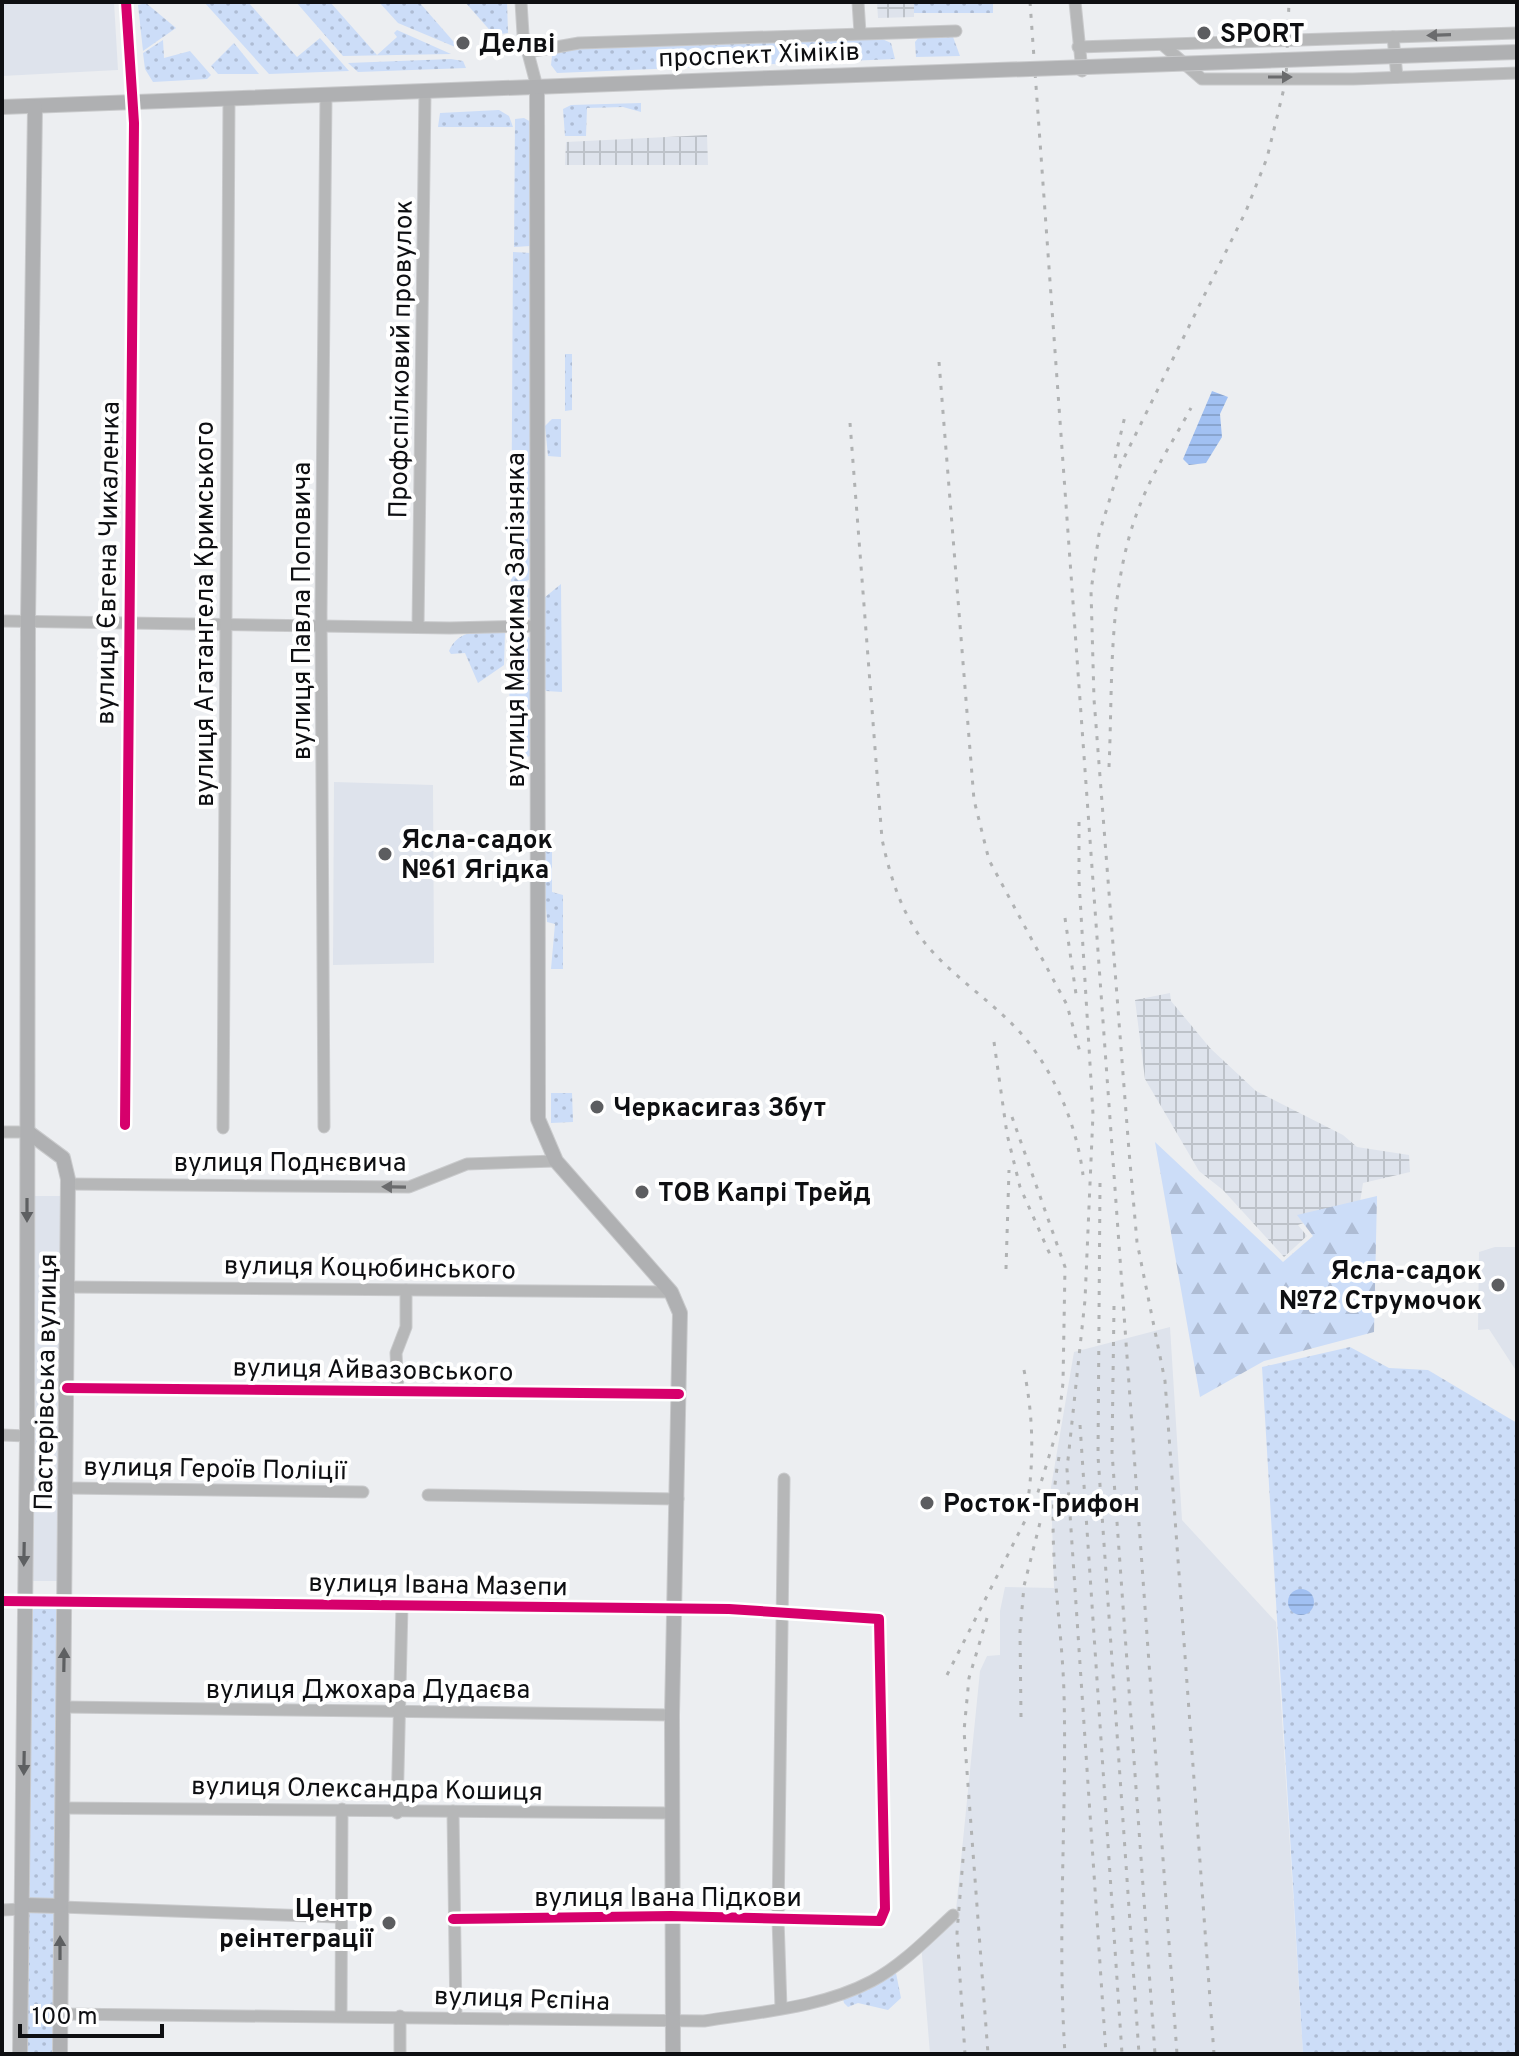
<svg xmlns="http://www.w3.org/2000/svg" width="1519" height="2056" font-family="Overpass,sans-serif">
	<style>
		.built { fill: #dee3ec }
		.industrial { fill: url(#industrial-grid) }
		.grass { fill: url(#grass-dots) }
		.forest { fill: url(#forest-firs) }
		.water { fill: url(#water-rules) }
		.lines { fill: none; stroke-linecap: round; stroke-linejoin: round }
		.minor-casing { stroke: #c9cacc; stroke-width: 13 }
		.major-casing { stroke: #c9cacc; stroke-width: 16 }
		.minor { stroke: #b6b7b8; stroke-width: 11 }
		.major { stroke: #afb0b2; stroke-width: 14 }
		.rail { stroke: #b0b2b3; stroke-width: 3; stroke-dasharray: 4 8; stroke-linecap: butt }
		.major-bridge-casing { stroke: #c9cacc; stroke-width: 16; stroke-linecap: butt }
		.major-bridge { stroke: #afb0b2; stroke-width: 14 }
		.cycleway-casing { stroke: #fff; stroke-width: 15 }
		.cycleway { stroke: #d6006c; stroke-width: 10 }
		.oneway { fill: #6a6b6d }
		.oneway2 { fill: #5e6062 }
		.poi-dot { fill: #5c5d60; stroke: #fff; stroke-width: 3 }
		.labels { text-anchor: middle; stroke-width: 8; stroke-linejoin: round; paint-order: stroke }
		.poi-label { font-size: 26px; font-weight: bold; fill: #0e0f12; stroke: #fff; text-anchor: start }
		.street-label { font-size: 26px; fill: #0e0f12; stroke: #fff }
	</style>
	<defs>
		<pattern id="industrial-grid" width="8" height="8" patternUnits="userSpaceOnUse" patternTransform="scale(2)"><rect width="8" height="8" fill="#dee3ec"/><path d="M0 4h8M4 0v8" fill="none" stroke="#bdc2c9"/></pattern>
		<pattern id="grass-dots" width="8" height="8" patternUnits="userSpaceOnUse" patternTransform="scale(2)"><rect width="8" height="8" fill="#ccddf8"/><path d="M2 2h.1M6 6h.1" fill="none" stroke="#aebcd4" stroke-width="1.8" stroke-linecap="round"/></pattern>
		<pattern id="forest-firs" width="22" height="20" patternUnits="userSpaceOnUse" patternTransform="scale(2)"><rect width="22" height="20" fill="#ccddf8"/><path d="M5 1l3.5 6h-7zM16 11l3.5 6h-7z" fill="#aebcd4"/></pattern>
		<pattern id="water-rules" width="6" height="5" patternUnits="userSpaceOnUse" patternTransform="scale(2)"><rect width="6" height="5" fill="#a1c0f2"/><path d="M0 2.5h6" fill="none" stroke="#89a4ce"/></pattern>
	</defs>
	<rect width="100%" height="100%" fill="#eceef1"/>
	<g class="built">
		<path d="M2 2H114L118 70 2 76Z"/>
		<path d="M334 782 433 785 434 963 333 965Z"/>
		<path d="M35 1196H64L59 1581H29Z"/>
		<path d="M1495 1247H1517V1372L1489 1329 1478 1330 1479 1252Z"/>
		<path d="M1170 1327 1182 1520 1276 1622 1303 2054H930L921 1943 956 1910 980 1671 987 1656 1000 1655V1611L1005 1587 1054 1588 1051 1487 1074 1352Z"/>
	</g>
	<g class="industrial">
		<path d="M877 2H914V17L878 18Z"/>
		<path d="M707 135 708 165H565L566 142Z"/>
		<path d="M1170 993 1171 1001 1210 1048 1256 1091 1343 1135 1357 1147 1409 1155 1410 1172 1363 1183 1360 1202 1298 1225 1307 1236 1284 1257 1223 1190 1199 1171 1145 1079 1135 1000Z"/>
	</g>
	<g class="grass">
		<path d="M204 2H248L297 57 320 38 349 71 269 74Z"/>
		<path d="M296 2H330L377 55 397 37 394 33 397 30 451 54 343 56Z"/>
		<path d="M379 2H419L460 49 398 23Z"/>
		<path d="M465 2H507L508 33 494 35Z"/>
		<rect x="914" y="2" width="79" height="11"/>
		<path d="M146 3 176 28 143 51 138 5Z"/>
		<path d="M919 37H953L960 56 916 57 915 42Z"/>
		<path d="M880 38 891 43 895 59 557 73 551 65 552 56 558 50Z"/>
		<path d="M163 40 164 58 190 51 211 75 207 79 153 82 145 69 143 53Z"/>
		<path d="M234 43 259 74H218L211 66Z"/>
		<path d="M451 59 463 61 466 68 358 72 348 63Z"/>
		<path d="M641 103V112L623 107 587 108 586 136H565L563 109 571 105Z"/>
		<path d="M499 110 509 116 513 127H438L440 113Z"/>
		<path d="M524 118 531 122V246L514 247 515 119Z"/>
		<path d="M513 252 531 253V544L529 580 511 585Z"/>
		<path d="M565 354H572V410L565 411Z"/>
		<path d="M552 419H561V457L548 456 545 426Z"/>
		<path d="M561 584 562 692 546 691 543 685 544 598Z"/>
		<path d="M531 587 530 617 516 623 511 614 513 597Z"/>
		<path d="M505 631 504 665 478 683 465 653 451 654 449 651C459 627 483 632 505 631Z"/>
		<path d="M510 631 521 632 530 638V756L509 764Z"/>
		<path d="M548 843 552 847V892L563 895V969H551L555 924 547 922C547 899 535 862 548 843Z"/>
		<path d="M551 1093H572L573 1122 551 1123Z"/>
		<path d="M1350 1347 1389 1368 1428 1370 1517 1423V2054H1303L1262 1367Z"/>
		<path d="M38 1606 58 1609 56 1897 51 1902 27 1898 30 1612Z"/>
		<path d="M33 1911H50L57 1916 55 2054H26L27 1915Z"/>
		<path d="M896 1973 901 1998 888 2010 858 2003 848 2007 844 2003 843 1999 868 1990Z"/>
	</g>
	<path class="forest" d="M1155 1142 1283 1262 1313 1236 1297 1215 1377 1196 1374 1332 1264 1361 1200 1397Z"/>
	<g class="water">
		<path d="M1212 391 1228 397 1220 414 1222 437 1206 463 1189 465 1183 459Z"/>
		<circle cx="1301" cy="1602" r="13"/>
	</g>
	<g class="lines">
		<defs>
			<g id="minor">
				<path d="M521 2 523 34 537 87"/>
				<path d="M858 2 860 33"/>
				<path d="M1075 2 1082 71"/>
				<path d="M1393 37 1397 77"/>
				<path d="M1163 45 1202 79H1353L1517 73"/>
				<path d="M1078 47 1517 33"/>
				<path d="M528 52 579 43 956 31"/>
				<path d="M2 621 450 628 537 626"/>
				<path d="M418 627 425 92"/>
				<path d="M125 1125 134 123 126 2"/>
				<path d="M324 1127 321 614 326 95"/>
				<path d="M223 1128 229 99"/>
				<path d="M2 1132H28"/>
				<path d="M69 1184 409 1187 467 1164 556 1161"/>
				<path d="M69 1287 671 1292"/>
				<path d="M67 1388 679 1394"/>
				<path d="M398 1391 396 1353 406 1327V1290"/>
				<path d="M2 1435 27 1436"/>
				<path d="M66 1488 363 1492"/>
				<path d="M428 1495 678 1499"/>
				<path d="M2 1601 729 1609 879 1619 885 1909 880 1921 671 1916 453 1919"/>
				<path d="M63 1707 672 1715"/>
				<path d="M62 1808 672 1813"/>
				<path d="M453 1811 456 2018"/>
				<path d="M397 1813 402 1605"/>
				<path d="M61 1907 338 1917"/>
				<path d="M2 1910 22 1909"/>
				<path d="M781 2008 778 1919 784 1479"/>
				<path d="M60 2014 704 2021C759 2012 821 2008 872 1981 902 1965 928 1938 953 1915"/>
				<path d="M341 2015 342 1809"/>
				<path d="M400 2054V2016"/>
			</g>
			<g id="major">
				<path d="M1454 54 1517 52"/>
				<path d="M537 87 538 1119 556 1161 671 1292 680 1313 672 1715 673 2054"/>
				<path d="M2 107 771 78"/>
				<path d="M28 1132 63 1158 68 1179 60 2054"/>
				<path d="M22 1905 60 1906"/>
				<path d="M20 2054 27 1439 28 621 35 107"/>
			</g>
		</defs>
		<use href="#minor" class="minor-casing"/>
		<use href="#major" class="major-casing"/>
		<use href="#minor" class="minor"/>
		<use href="#major" class="major"/>
		<g class="rail">
			<path d="M1030 2 1177 2054"/>
			<path d="M939 362 974 800 989 860 1067 1005 1081 1056"/>
			<path d="M850 423 882 839C890 877 903 919 930 949 953 975 982 995 1007 1019 1049 1058 1076 1119 1083 1175"/>
			<path d="M1115 458 1125 416"/>
			<path d="M1109 767C1113 679 1107 583 1142 500 1155 468 1175 438 1191 408"/>
			<path d="M1079 822V881L1093 1114 1085 1300 1067 1469 1106 2054"/>
			<path d="M1065 918 1076 994"/>
			<path d="M994 1042 1007 1134 1020 1187 1052 1259"/>
			<path d="M1100 1183 1098 1456 1139 2054"/>
			<path d="M1006 1269 1009 1170"/>
			<path d="M1114 1306 1112 1452 1155 2054"/>
			<path d="M1024 1370C1033 1415 1034 1455 1028 1500"/>
			<path d="M1080 1425 1122 2054"/>
			<path d="M1059 1457C1044 1534 1062 1616 1064 1694 1067 1814 1057 1934 1065 2054"/>
			<path d="M987 1618 969 1678 964 1731 988 2054"/>
			<path d="M947 1675 1036 1499 1058 1427 1063 1383 1065 1267 1011 1114"/>
			<path d="M1021 1717 1020 1632 1024 1586 1046 1499"/>
			<path d="M964 1847 957 1933 965 2054"/>
			<path d="M1214 2054 1165 1381 1137 1242 1129 1151 1094 699 1091 591 1099 534 1120 466 1246 211 1267 158 1286 80 1289 2"/>
		</g>
		<defs>
			<path id="major-bridge" d="M771 78 1454 54"/>
		</defs>
		<use href="#major-bridge" class="major-bridge-casing"/>
		<use href="#major-bridge" class="major-bridge"/>
		<defs>
			<g id="cycleway">
				<path d="M125 1125 134 123 126 2"/>
				<path d="M67 1388 679 1394"/>
				<path d="M2 1601 729 1609 879 1619 885 1909 880 1921 671 1916 453 1919"/>
			</g>
		</defs>
		<use href="#cycleway" class="cycleway-casing"/>
		<use href="#cycleway" class="cycleway"/>
	</g>
	<defs><path id="oneway-solid" d="M-6-.8H1V-3.2L6.5 0L1 3.2V.8H-6Z" transform="scale(2)"/></defs>
	<g class="oneway">
		<use href="#oneway-solid" transform="translate(1439 35) rotate(178)"/>
		<use href="#oneway-solid" transform="translate(1280 77)"/>
		<use href="#oneway-solid" transform="translate(394 1187) rotate(-179)"/>
	</g>
	<g class="oneway2">
		<use href="#oneway-solid" transform="translate(27 1210) rotate(90)"/>
		<use href="#oneway-solid" transform="translate(24 1554) rotate(91)"/>
		<use href="#oneway-solid" transform="translate(64 1660) rotate(-89)"/>
		<use href="#oneway-solid" transform="translate(24 1763) rotate(91)"/>
		<use href="#oneway-solid" transform="translate(60 1948) rotate(-90)"/>
	</g>
	<g class="poi-dot">
		<circle cx="1204" cy="33" r="8"/>
		<circle cx="463" cy="43" r="8"/>
		<circle cx="385" cy="854" r="8"/>
		<circle cx="597" cy="1107" r="8"/>
		<circle cx="642" cy="1192" r="8"/>
		<circle cx="1498" cy="1285" r="8"/>
		<circle cx="927" cy="1503" r="8"/>
		<circle cx="389" cy="1923" r="8"/>
	</g>
	<g class="labels">
		<g class="poi-label">
			<text x="1220" y="42">SPORT</text>
			<text x="479" y="52">Делві</text>
			<text x="401" y="848">Ясла-садок<tspan x="401" dy="30">№61 Ягідка</tspan></text>
			<text x="613" y="1116">Черкасигаз Збут</text>
			<text x="658" y="1201">ТОВ Капрі Трейд</text>
			<text x="1482" y="1279" text-anchor="end">Ясла-садок<tspan x="1482" dy="30">№72 Струмочок</tspan></text>
			<text x="943" y="1512">Росток-Грифон</text>
			<text x="373" y="1917" text-anchor="end">Центр<tspan x="373" dy="30">реінтеграції</tspan></text>
		</g>
		<g class="street-label">
			<text transform="translate(759 54) rotate(-2)" y="9">проспект Хіміків</text>
			<text transform="translate(400 359) rotate(-89)" y="9">Профспілковий провулок</text>
			<text transform="translate(107 563) rotate(-89)" y="9">вулиця Євгена Чикаленка</text>
			<text transform="translate(301 611) rotate(-90)" y="9">вулиця Павла Поповича</text>
			<text transform="translate(204 614) rotate(-90)" y="9">вулиця Агатангела Кримського</text>
			<text transform="translate(515 620) rotate(-90)" y="9">вулиця Максима Залізняка</text>
			<text x="290" y="1171">вулиця Поднєвича</text>
			<text transform="translate(370 1267) rotate(1)" y="9">вулиця Коцюбинського</text>
			<text transform="translate(373 1369) rotate(1)" y="9">вулиця Айвазовського</text>
			<text transform="translate(45 1382) rotate(-89)" y="9">Пастерівська вулиця</text>
			<text transform="translate(215 1468) rotate(1)" y="9">вулиця Героїв Поліції</text>
			<text transform="translate(438 1584) rotate(1)" y="9">вулиця Івана Мазепи</text>
			<text x="368" y="1698">вулиця Джохара Дудаєва</text>
			<text transform="translate(367 1788) rotate(1)" y="9">вулиця Олександра Кошиця</text>
			<text x="668" y="1906">вулиця Івана Підкови</text>
			<text transform="translate(522 1998) rotate(2)" y="9">вулиця Рєпіна</text>
		</g>
	</g>
	<rect width="1519" height="2056" fill="none" stroke="#0e0f12" stroke-width="8"/>
	<path d="M20 2024v12h142v-12" fill="none" stroke="#0e0f12" stroke-width="4"/>
	<text x="32" y="2024" font-size="24" fill="#0e0f12" stroke="#ffffff" stroke-width="6" paint-order="stroke">100 m</text>
</svg>
